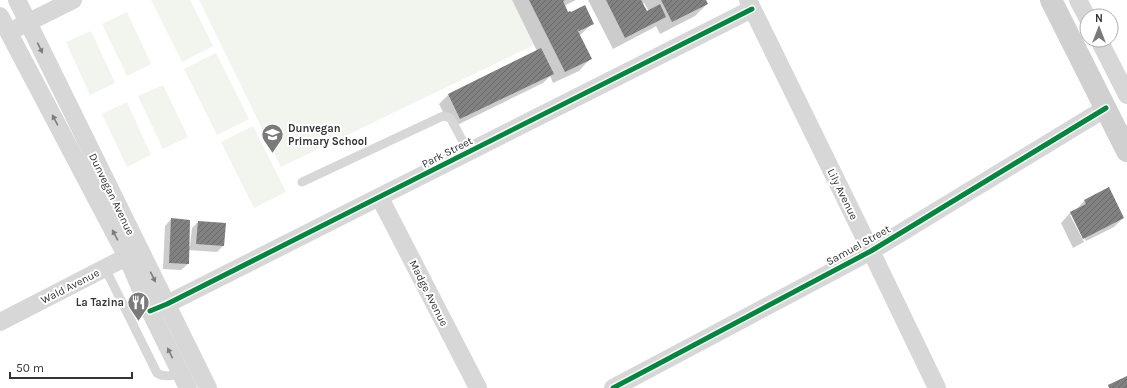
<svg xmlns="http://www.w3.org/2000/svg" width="1127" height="388" font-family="Karla,sans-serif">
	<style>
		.garden { fill: #f1f5ed }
		.shadow { fill: #0003; fill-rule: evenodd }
		.building { fill: url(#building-hatch) }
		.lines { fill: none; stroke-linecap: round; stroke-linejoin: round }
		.lane { stroke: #d7d7d7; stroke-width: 9 }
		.street { stroke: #d7d7d7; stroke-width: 18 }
		.secondary { stroke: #d0d0d0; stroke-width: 22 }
		.cycleway-casing { stroke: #fff; stroke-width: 8 }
		.cycleway { stroke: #00873e; stroke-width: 5 }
		.oneway { fill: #7d7d7d }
		.labels { text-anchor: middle; stroke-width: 4; stroke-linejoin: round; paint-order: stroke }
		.poi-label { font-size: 11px; font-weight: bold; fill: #333; stroke: #fff; text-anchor: start }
		.street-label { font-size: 11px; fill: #333; stroke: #fff }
	</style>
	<defs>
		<pattern id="building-hatch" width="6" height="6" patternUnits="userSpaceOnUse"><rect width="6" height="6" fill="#818181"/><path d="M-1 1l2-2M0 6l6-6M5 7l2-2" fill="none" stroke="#6a6a6a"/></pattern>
	</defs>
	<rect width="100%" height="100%" fill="#fff"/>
	<g class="garden">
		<path d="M151 0H190L213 46 182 62Z"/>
		<path d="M199 0H512L534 45 281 167Z"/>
		<path d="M127 12 151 64 127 76 102 24Z"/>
		<path d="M91 31 115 83 90 95 66 42Z"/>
		<path d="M216 53 249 119 217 135 184 69Z"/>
		<path d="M163 85 188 137 163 149 138 96Z"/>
		<path d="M127 102 151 155 127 167 102 114Z"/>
		<path d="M253 126 286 192 254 208 221 142Z"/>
	</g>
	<g class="shadow">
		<path d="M512 0H576L564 6 568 13 593 23 579 36 590 59 579 71 553 83 550 76 543 83 451 128 439 104 448 95 537 51Z"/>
		<path d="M588 0H705L707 4 695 16 660 34 656 26 653 28 613 49ZM644 3 649 11 646 12 642 4Z"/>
		<path d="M1084 201 1123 218 1114 227 1086 241 1072 215H1070L1084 242 1073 248 1061 223 1070 213 1075 211Z"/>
		<path d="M171 219 188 246H190L192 228 198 222 223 246 217 252 188 250V264L181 270 163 269 165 226Z"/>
	</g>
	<g class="building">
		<path d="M529 0H565L563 1 568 12 570 11 571 12 585 5 594 24 579 31 577 29 592 59 565 72Z"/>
		<path d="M606 0H641L647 11 660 4 666 17 625 38Z"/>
		<path d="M661 0H706L708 4 672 22Z"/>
		<path d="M541 48 554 74 460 119 448 94Z"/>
		<path d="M1109 187 1124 218 1083 239 1070 212 1086 204 1084 200Z"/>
		<path d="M171 218 190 220 189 264 169 263Z"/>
		<path d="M198 221 226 223 224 246 196 244Z"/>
		<path d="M1127 376V388H1109L1108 385Z"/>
	</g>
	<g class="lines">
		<g class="lane">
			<path d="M302 182 443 116 448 117 451 119 469 153"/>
			<path d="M105 268 157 373C164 378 174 375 182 373"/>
		</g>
		<g class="street">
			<path d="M17 0 208 388"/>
			<path d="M748 0 871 251 937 388"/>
			<path d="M1078 0 1087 17"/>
			<path d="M0 16 127 257 150 311 188 388"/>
			<path d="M17 28 73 0"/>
			<path d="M1099 40 1127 95"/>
			<path d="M380 198 478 388"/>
			<path d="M150 311 167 304 752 9"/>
			<path d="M0 322 136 252"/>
			<path d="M613 388 871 251 1106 108"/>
		</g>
		<path class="secondary" d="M1051 0 1127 151"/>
		<defs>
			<g id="cycleway">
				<path d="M150 311 167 304 752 9"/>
				<path d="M613 388 871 251 1106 108"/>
			</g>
		</defs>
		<use href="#cycleway" class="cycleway-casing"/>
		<use href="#cycleway" class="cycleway"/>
	</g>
	<defs><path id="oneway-solid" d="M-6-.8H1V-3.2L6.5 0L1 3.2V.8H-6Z"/></defs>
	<g class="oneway">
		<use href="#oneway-solid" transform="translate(40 48) rotate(64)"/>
		<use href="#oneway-solid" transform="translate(55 120) rotate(-118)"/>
		<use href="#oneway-solid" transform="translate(115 235) rotate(-118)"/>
		<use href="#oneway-solid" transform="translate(153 277) rotate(64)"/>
		<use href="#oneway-solid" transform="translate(170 353) rotate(-116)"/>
	</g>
	<defs>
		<symbol id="school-pin" viewBox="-11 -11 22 30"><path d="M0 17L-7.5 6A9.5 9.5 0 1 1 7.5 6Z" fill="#7a7a7a" stroke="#fff"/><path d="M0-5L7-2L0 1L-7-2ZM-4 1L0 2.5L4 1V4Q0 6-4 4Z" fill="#fff"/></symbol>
		<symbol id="restaurant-pin" viewBox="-11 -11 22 30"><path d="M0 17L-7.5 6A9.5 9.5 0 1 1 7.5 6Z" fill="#7a7a7a" stroke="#fff"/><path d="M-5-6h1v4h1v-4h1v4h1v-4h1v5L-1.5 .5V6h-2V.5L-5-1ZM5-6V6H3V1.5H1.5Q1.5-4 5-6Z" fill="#fff"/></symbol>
	</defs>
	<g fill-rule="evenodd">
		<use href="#school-pin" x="260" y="122" width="25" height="34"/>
		<use href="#restaurant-pin" x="126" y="290" width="25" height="34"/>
	</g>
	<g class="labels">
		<g class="poi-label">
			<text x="288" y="132">Dunvegan<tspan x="288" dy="13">Primary School</tspan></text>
			<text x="124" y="306" text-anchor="end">La Tazina</text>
		</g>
		<g class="street-label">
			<text transform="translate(447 152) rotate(-27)" y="4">Park Street</text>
			<text transform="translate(112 194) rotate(64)" y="4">Dunvegan Avenue</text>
			<text transform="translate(843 194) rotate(64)" y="4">Lily Avenue</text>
			<text transform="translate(858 245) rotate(-29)" y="4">Samuel Street</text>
			<text transform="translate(70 286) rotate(-27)" y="4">Wald Avenue</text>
			<text transform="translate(429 293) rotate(63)" y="4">Madge Avenue</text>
		</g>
	</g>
	<g transform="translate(1099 28)"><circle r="19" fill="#ffffff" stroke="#adadad"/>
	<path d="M0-3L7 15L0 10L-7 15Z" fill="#7a7a7a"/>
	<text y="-6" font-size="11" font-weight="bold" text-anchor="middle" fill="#333333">N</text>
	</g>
	<path d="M10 372v6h122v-6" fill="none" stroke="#333333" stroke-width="2"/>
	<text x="16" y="372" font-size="12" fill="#333333" stroke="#ffffff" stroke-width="3" paint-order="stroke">50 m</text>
</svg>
